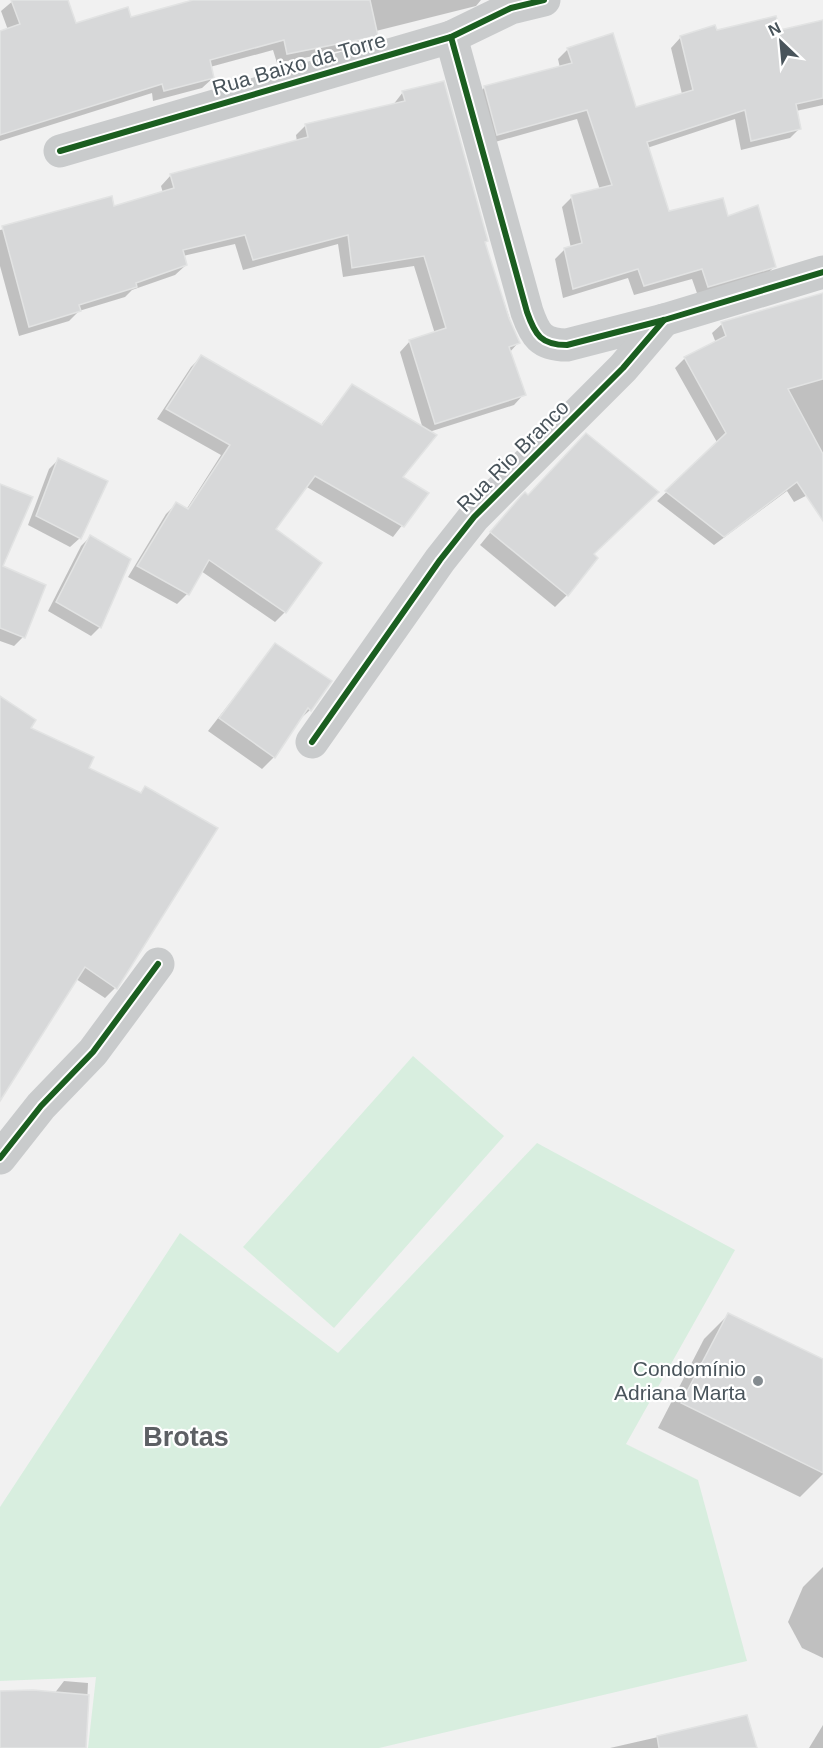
<svg xmlns="http://www.w3.org/2000/svg" width="823" height="1748" font-family="Arial,sans-serif">
	<style>
		.green { fill: #d8eedf }
		.shadow { fill: #0003 }
		.building { fill: #d7d8d9; stroke: #e2e3e3; stroke-width: 1.5 }
		.lines { fill: none; stroke-linecap: round; stroke-linejoin: round }
		.street { stroke: #c9cbcc; stroke-width: 33 }
		.cycleway-casing { stroke: #fff; stroke-width: 10 }
		.cycleway { stroke: #1b5e20; stroke-width: 6 }
		.poi-dot { fill: #848b90; stroke: #fff; stroke-width: 2 }
		.labels { text-anchor: middle; stroke-width: 4.5; stroke-linejoin: round; paint-order: stroke }
		.street-label { font-size: 21px; fill: #49545b; stroke: #fff }
		.poi-label { font-size: 21px; fill: #49545b; stroke: #fff; text-anchor: end }
		.district-label { font-size: 27px; font-weight: bold; fill: #5d6064; stroke: #fff }
	</style>
	<rect width="100%" height="100%" fill="#f1f1f1"/>
	<g class="green">
		<path d="M413 1056 504 1136 334 1328 243 1247Z"/>
		<path d="M537 1143 735 1250 626 1444 698 1480 747 1661 379 1748H88L96 1677 0 1681V1507L180 1233 338 1353Z"/>
	</g>
	<g class="shadow">
		<path d="M14 0H66L76 25 130 19 199 0H481L476 6 376 31 377 35 366 46 277 63 273 50 210 67 213 78 202 88 153 101 152 93 0 141V33L8 30 1 11Z"/>
		<path d="M823 22V105L796 111 800 128 790 138 741 150 735 119 647 148 668 213 727 218 775 266 765 276 698 296 692 279 634 295 628 278 563 298 555 259 565 249 571 248 562 207 572 197 600 190 577 119 488 144 475 97 485 87 560 68 558 59 568 49 635 109 682 94 671 48 681 37 716 32H778Z"/>
		<path d="M403 92 484 243 518 343 509 353 524 394 514 405 429 432 400 478 427 493 393 537 305 486 274 529 285 612 275 622 201 571 187 594 177 604 128 577 166 514 176 504 186 510 221 455 157 419 191 367 201 357 320 426 352 386 423 429 400 352 410 341 435 334 414 266 343 277 338 244 243 270 235 244 183 256 186 265 175 275 132 290 125 297 79 311 69 321 19 336 0 266V230L113 208 163 193 161 186 171 175 297 142 296 135 306 125 393 105Z"/>
		<path d="M823 294V487L794 502 787 491 714 545 657 501 718 444 675 368 685 358 716 343 712 333 722 324Z"/>
		<path d="M58 460 80 538 70 547 28 525 49 469Z"/>
		<path d="M0 486 1 567 23 637 14 646 0 641Z"/>
		<path d="M528 497 592 554 567 595 555 607 480 545 509 510Z"/>
		<path d="M90 537 100 627 91 636 48 611 81 546Z"/>
		<path d="M275 645 310 710 298 721 274 757 262 769 208 731Z"/>
		<path d="M0 711 87 769 139 794 145 788 115 988 105 998 76 979 0 1080Z"/>
		<path d="M728 1315 823 1361V1474L800 1497 658 1428 704 1339Z"/>
		<path d="M823 1567V1658L802 1648 788 1622 803 1587Z"/>
		<path d="M64 1681 88 1683 85 1748H0V1693L54 1694Z"/>
		<path d="M746 1717 755 1748H610Z"/>
		<path d="M823 1725V1748H809Z"/>
	</g>
	<g class="building">
		<path d="M11 0H68L76 23 128 7 131 17 193 0H370L378 36 287 54 284 40 210 60 214 78 164 91 162 84 0 135V31L20 24Z"/>
		<path d="M776 16 780 30 823 20V98L796 104 801 129 751 141 745 110 647 142 669 211 723 198 728 216 758 205 776 267 708 287 702 269 644 286 638 269 573 289 564 248 582 243 571 195 612 185 587 110 497 135 484 86 572 63 567 48 613 33 636 107 693 90 680 36 715 25 717 30Z"/>
		<path d="M444 81 488 241 485 242 509 318 520 343 509 347 526 395 435 424 409 340 446 328 424 256 352 268 348 235 253 260 245 235 183 250 187 265 136 283 137 287 79 305 81 311 29 327 2 226 112 196 114 206 174 188 170 174 308 137 305 124 405 101 402 91Z"/>
		<path d="M823 293V379L788 389 823 454V521L797 482 724 537 665 491 726 433 684 357 726 336 721 322Z"/>
		<path d="M201 355 322 425 352 384 437 435 403 477 429 493 404 527 315 476 276 529 322 563 286 613 209 560 189 595 137 566 176 502 188 509 230 445 166 409Z"/>
		<path d="M586 433 659 492 594 554 598 558 568 596 490 532 521 496 525 492 528 495Z"/>
		<path d="M58 458 108 481 81 539 36 516Z"/>
		<path d="M0 484 33 497 3 566 46 585 25 638 0 628Z"/>
		<path d="M90 535 131 559 101 628 56 602Z"/>
		<path d="M275 643 332 681 311 711 308 708 275 758 219 718Z"/>
		<path d="M0 696 36 720 31 728 94 757 89 768 141 793 145 786 218 828 117 989 85 967 0 1101Z"/>
		<path d="M728 1313 823 1359V1473L681 1403Z"/>
		<path d="M33 1690 89 1695 86 1748H0V1691Z"/>
		<path d="M747 1715 757 1748H659L657 1736Z"/>
	</g>
	<g class="lines">
		<g class="street">
			<path d="M451 37 527 312C535 335 541 345 567 345L664 320 823 272"/>
			<path d="M60 151 451 37 511 8 544 0"/>
			<path d="M312 742 440 560 474 517 623 368 664 320"/>
			<path d="M0 1158 41 1106 93 1052 158 964"/>
		</g>
		<defs>
			<g id="cycleway">
				<path d="M451 37 527 312C535 335 541 345 567 345L664 320 823 272"/>
				<path d="M60 151 451 37 511 8 544 0"/>
				<path d="M312 742 440 560 474 517 623 368 664 320"/>
				<path d="M0 1158 41 1106 93 1052 158 964"/>
			</g>
		</defs>
		<use href="#cycleway" class="cycleway-casing"/>
		<use href="#cycleway" class="cycleway"/>
	</g>
	<circle class="poi-dot" cx="758" cy="1381" r="6"/>
	<g class="labels">
		<g class="street-label">
			<text transform="translate(299 64) rotate(-16)" y="7">Rua Baixo da Torre</text>
			<text transform="translate(513 456) rotate(-45)" y="7">Rua Rio Branco</text>
		</g>
		<g class="poi-label">
			<text x="746" y="1376">Condomínio<tspan x="746" dy="24">Adriana Marta</tspan></text>
		</g>
		<g class="district-label">
			<text x="186" y="1446">Brotas</text>
		</g>
	</g>
	<g transform="translate(781 42) rotate(334)" stroke="#ffffff" stroke-width="4.5" paint-order="stroke">
	<path d="M0-4.5L10 22L0 15L-10 22Z" fill="#49545b"/>
	<text y="-9" font-size="16" font-weight="bold" text-anchor="middle" fill="#49545b">N</text>
	</g>
</svg>
